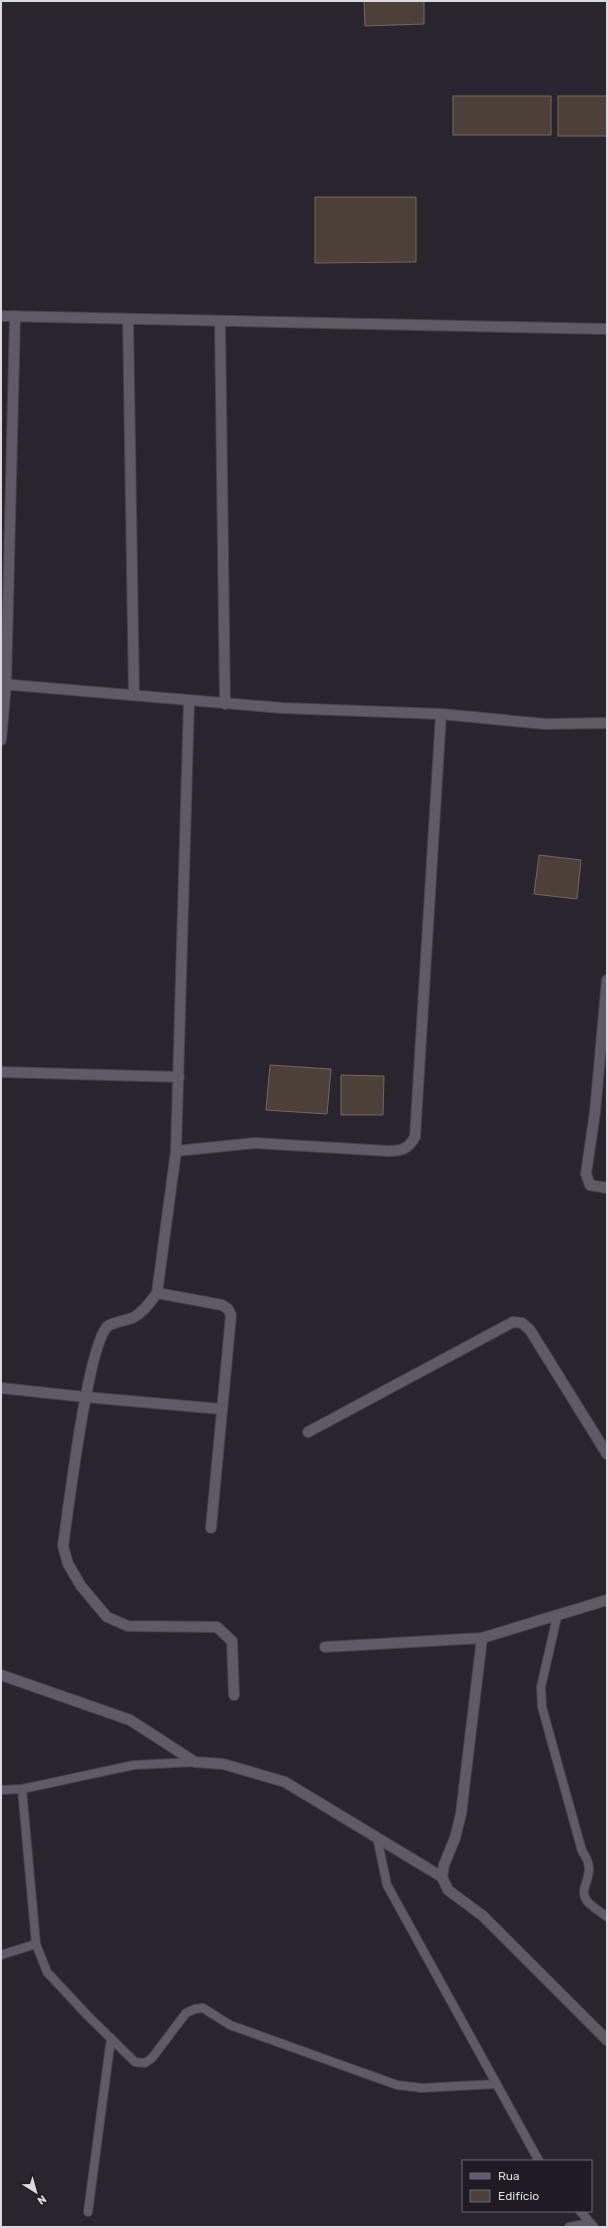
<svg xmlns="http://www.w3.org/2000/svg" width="608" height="2228" font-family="Rubik,sans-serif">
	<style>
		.building { fill: #4c4038; stroke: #73675d }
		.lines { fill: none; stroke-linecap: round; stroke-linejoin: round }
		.lane-casing { stroke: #47424a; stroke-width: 10 }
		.street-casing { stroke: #47424a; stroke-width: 12 }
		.lane { stroke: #615a66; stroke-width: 8 }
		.street { stroke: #615a66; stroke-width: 10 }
	</style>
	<rect width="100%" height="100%" fill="#2a242e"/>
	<g class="building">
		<path d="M364 1H424V24L365 26Z"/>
		<rect x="453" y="96" width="98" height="39"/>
		<rect x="558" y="96" width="49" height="40"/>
		<path d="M315 197H416V262L315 263Z"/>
		<path d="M539 855 581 860 577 899 534 894Z"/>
		<path d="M270 1065 331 1069 327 1114 266 1110Z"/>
		<path d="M341 1075 384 1076 383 1115H341Z"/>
	</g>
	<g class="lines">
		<defs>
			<g id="lane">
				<path d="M557 1617 541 1687 542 1707 582 1851C600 1875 576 1887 587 1901 592 1907 601 1912 607 1917"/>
				<path d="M22 1789 36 1944 47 1972 88 2016 135 2062 145 2063 152 2058 186 2013 195 2009 203 2008 230 2025 397 2085 422 2088 496 2084"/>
				<path d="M1 1790 22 1789 134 1765 195 1762"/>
				<path d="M377 1837 387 1885 539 2161"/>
				<path d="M1 1955 36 1944"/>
				<path d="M580 2211 594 2227"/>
				<path d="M88 2212 111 2038"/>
				<path d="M569 2227 590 2223"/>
			</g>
			<g id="street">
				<path d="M1 316 607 329"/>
				<path d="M128 319 134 695"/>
				<path d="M220 321 225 704"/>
				<path d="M1 684 282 708 441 714 545 724 607 723"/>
				<path d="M189 701 176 1151 157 1293C151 1301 144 1312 134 1317 127 1321 115 1321 108 1326 88 1342 68 1512 63 1546L68 1564 81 1586 107 1617 128 1626 217 1627 232 1641 234 1695"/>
				<path d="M1 740 6 684 15 316"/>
				<path d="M607 980 595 1112 586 1174 590 1185 607 1188"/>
				<path d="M1 1072 179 1077"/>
				<path d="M176 1151 255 1143 388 1151C402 1151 408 1149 415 1137L441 714"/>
				<path d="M157 1293 222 1305 228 1309 231 1315 211 1528"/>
				<path d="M1 1388 85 1397 221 1409"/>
				<path d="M308 1432 513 1322 522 1323 530 1330 607 1454"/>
				<path d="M325 1647 482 1638 607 1600"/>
				<path d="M1 1675 130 1720 195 1762 223 1764 285 1782 442 1877 448 1890 483 1916 607 2040"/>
				<path d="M442 1877 444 1865 455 1838 461 1814 482 1638"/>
			</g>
		</defs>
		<use href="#lane" class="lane-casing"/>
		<use href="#street" class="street-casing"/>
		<use href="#lane" class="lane"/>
		<use href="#street" class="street"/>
	</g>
	<rect width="608" height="2228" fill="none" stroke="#dcd8df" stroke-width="4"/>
	<rect x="462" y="2160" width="130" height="52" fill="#201a24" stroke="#6b666f"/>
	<rect x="470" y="2173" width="20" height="6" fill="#615a66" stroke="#6b666f"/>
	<text x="498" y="2180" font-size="12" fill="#dcd8df">Rua</text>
	<rect x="470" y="2190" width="20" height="12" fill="#4c4038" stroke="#6b666f"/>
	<text x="498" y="2200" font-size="12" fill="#dcd8df">Edifício</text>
	<g transform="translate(36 2192) rotate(143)" stroke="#201a24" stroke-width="3" paint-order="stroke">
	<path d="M0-3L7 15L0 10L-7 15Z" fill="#dcd8df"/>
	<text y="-6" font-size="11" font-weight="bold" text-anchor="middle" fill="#dcd8df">N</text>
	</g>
</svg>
